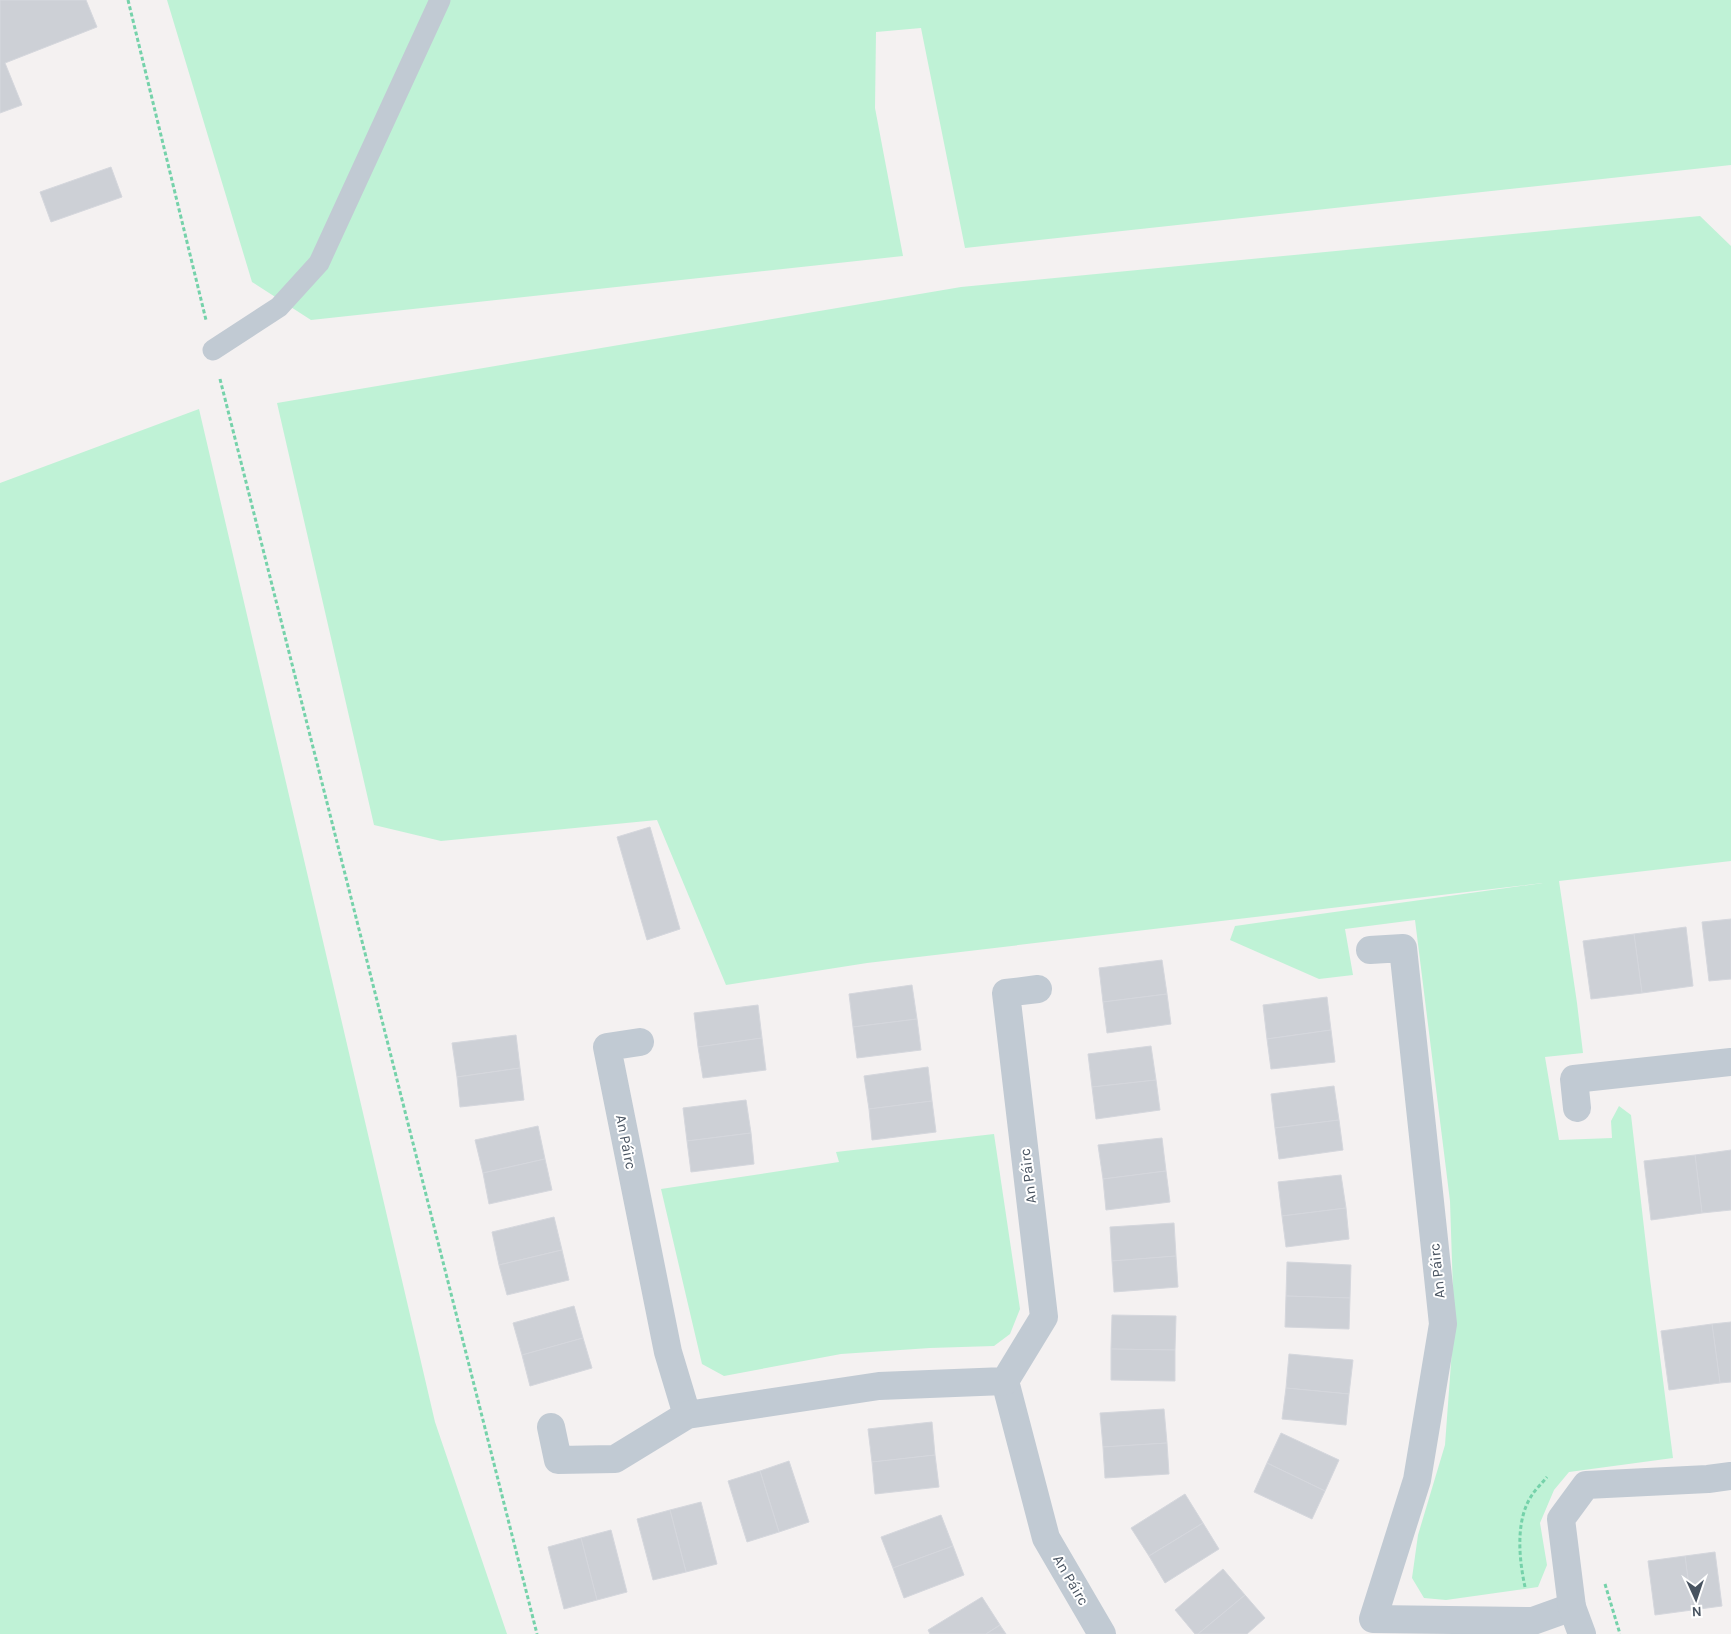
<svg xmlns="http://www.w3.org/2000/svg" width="1731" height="1634" font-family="Karla,sans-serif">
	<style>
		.green { fill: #bff2d6 }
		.building { fill: #cdd0d6; stroke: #d5d7dd }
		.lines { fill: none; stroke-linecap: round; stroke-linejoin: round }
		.path { stroke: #75d2aa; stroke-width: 3; stroke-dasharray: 4 2.5; stroke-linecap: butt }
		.lane { stroke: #c1cad3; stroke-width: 21 }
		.street { stroke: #c1cad3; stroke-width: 28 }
		.labels { text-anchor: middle; stroke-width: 4; stroke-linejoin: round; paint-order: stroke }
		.street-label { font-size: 15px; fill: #485360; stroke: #fff }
	</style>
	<rect width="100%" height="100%" fill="#f4f1f1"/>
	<g class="green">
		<path d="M167 0H1731V165L965 248 921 28 876 32 875 108 903 256 311 320 252 282Z"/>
		<path d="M1700 216 1731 246V861L1559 881 1577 1003 1583 1053 1545 1057 1559 1140 1612 1138 1611 1121 1619 1106 1631 1115 1649 1271 1673 1458 1569 1472 1554 1490 1540 1523 1547 1565 1538 1587 1446 1600 1424 1598 1412 1578 1418 1535 1445 1445 1454 1322 1450 1201 1415 920 1345 929 1353 975 1319 979 1230 940 1235 926 1543 883 867 963 726 985 657 820 441 841 374 825 277 403 961 287Z"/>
		<path d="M199 409 435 1422 507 1634H0V483Z"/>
		<path d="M994 1134 1020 1309 1010 1334 994 1346 930 1348 841 1354 724 1376 702 1364 661 1189 839 1162 836 1152Z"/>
	</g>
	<g class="building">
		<path d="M0 0H86L97 27 5 63 22 105 0 113Z"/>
		<path d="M111 167 122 197 51 222 40 192Z"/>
		<path d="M650 827 680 929 647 940 617 837Z"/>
		<path d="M1731 919V979L1709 981 1702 922Z"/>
		<path d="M1686 927 1693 986 1642 993 1634 934Z"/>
		<path d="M1634 934 1642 993 1591 999 1583 941Z"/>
		<path d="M1162 960 1167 994 1103 1002 1099 968Z"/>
		<path d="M912 985 917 1019 853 1027 849 994Z"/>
		<path d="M1167 994 1171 1024 1107 1033 1103 1002Z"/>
		<path d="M1327 997 1331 1030 1267 1039 1263 1005Z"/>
		<path d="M758 1005 762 1038 698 1047 694 1013Z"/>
		<path d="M917 1019 921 1050 857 1058 853 1027Z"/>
		<path d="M1331 1030 1335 1062 1271 1069 1267 1039Z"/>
		<path d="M516 1035 520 1068 457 1077 452 1043Z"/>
		<path d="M762 1038 766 1070 703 1078 698 1047Z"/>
		<path d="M1151 1046 1156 1080 1092 1087 1088 1054Z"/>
		<path d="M928 1067 932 1101 869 1109 864 1076Z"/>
		<path d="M520 1068 524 1100 460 1107 457 1077Z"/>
		<path d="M1156 1080 1160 1110 1096 1119 1092 1087Z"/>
		<path d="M1334 1086 1339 1120 1275 1128 1271 1094Z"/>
		<path d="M746 1100 751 1133 687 1141 683 1108Z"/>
		<path d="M932 1101 936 1132 872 1140 869 1109Z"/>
		<path d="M1339 1120 1343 1150 1279 1159 1275 1128Z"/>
		<path d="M538 1126 545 1159 483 1173 475 1140Z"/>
		<path d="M751 1133 754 1164 691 1172 687 1141Z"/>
		<path d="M1162 1138 1166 1171 1103 1179 1098 1145Z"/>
		<path d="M1731 1150V1210L1702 1213 1695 1155Z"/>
		<path d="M1695 1155 1702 1213 1651 1220 1644 1161Z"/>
		<path d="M545 1159 552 1190 489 1204 483 1173Z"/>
		<path d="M1166 1171 1170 1202 1106 1210 1103 1179Z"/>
		<path d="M1341 1175 1346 1208 1282 1216 1278 1182Z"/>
		<path d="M1346 1208 1349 1239 1286 1247 1282 1216Z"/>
		<path d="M554 1217 562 1250 499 1265 492 1232Z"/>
		<path d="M1174 1223 1176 1256 1112 1261 1110 1227Z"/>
		<path d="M562 1250 569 1280 507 1295 499 1265Z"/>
		<path d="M1176 1256 1178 1287 1114 1292 1112 1261Z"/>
		<path d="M1287 1262 1351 1265 1350 1298 1286 1296Z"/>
		<path d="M1286 1296 1350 1298 1349 1329 1285 1327Z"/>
		<path d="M574 1306 583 1338 522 1355 513 1323Z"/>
		<path d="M1112 1315 1176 1316 1175 1350 1111 1349Z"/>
		<path d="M1731 1322V1382L1720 1383 1712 1324Z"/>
		<path d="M1712 1324 1720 1383 1669 1390 1661 1331Z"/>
		<path d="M583 1338 592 1368 530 1386 522 1355Z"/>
		<path d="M1111 1349 1175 1350V1381L1111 1380Z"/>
		<path d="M1289 1354 1353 1360 1349 1394 1286 1388Z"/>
		<path d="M1286 1388 1349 1394 1346 1425 1282 1419Z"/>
		<path d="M1164 1409 1167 1443 1103 1447 1100 1413Z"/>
		<path d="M932 1422 935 1455 872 1462 868 1429Z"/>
		<path d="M1281 1433 1339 1460 1325 1491 1267 1463Z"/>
		<path d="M1167 1443 1169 1474 1105 1478 1103 1447Z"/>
		<path d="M935 1455 939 1487 875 1494 872 1462Z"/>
		<path d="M789 1461 809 1522 779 1532 760 1471Z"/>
		<path d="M1267 1463 1325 1491 1312 1519 1254 1492Z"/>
		<path d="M760 1471 779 1532 747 1542 728 1481Z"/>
		<path d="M1185 1494 1203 1523 1149 1556 1131 1528Z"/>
		<path d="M701 1502 717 1564 686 1572 670 1510Z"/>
		<path d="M670 1510 686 1572 653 1580 637 1519Z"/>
		<path d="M941 1515 953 1546 893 1568 881 1537Z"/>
		<path d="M1203 1523 1219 1549 1165 1583 1149 1556Z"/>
		<path d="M611 1530 627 1592 597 1600 581 1538Z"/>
		<path d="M581 1538 597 1600 564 1609 548 1547Z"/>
		<path d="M953 1546 964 1575 904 1598 893 1568Z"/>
		<path d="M1715 1552 1722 1606 1692 1610 1685 1556Z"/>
		<path d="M1685 1556 1692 1610 1655 1615 1648 1561Z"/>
		<path d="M1223 1569 1245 1595 1198 1634H1195L1175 1610Z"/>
		<path d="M1245 1595 1265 1618 1247 1634H1198Z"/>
		<path d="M982 1597 1000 1625 986 1634H930L928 1630Z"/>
		<path d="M1000 1625 1006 1634H986Z"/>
	</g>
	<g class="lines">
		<g class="path">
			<path d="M128 0 206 320"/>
			<path d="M220 379 537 1634"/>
			<path d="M1605 1584 1620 1634"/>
			<path d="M1525 1587C1519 1559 1515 1520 1532 1495 1536 1489 1542 1483 1547 1477"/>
		</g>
		<path class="lane" d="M213 350 279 307 319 263 440 0"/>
		<g class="street">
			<path d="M1370 950 1403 948 1443 1324 1417 1480 1373 1619 1533 1621 1572 1607"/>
			<path d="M640 1042 607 1047 668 1352 687 1415"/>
			<path d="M1577 1108 1574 1079 1731 1062"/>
			<path d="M1005 1381 1046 1538 1102 1634"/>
			<path d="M551 1427 558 1460 615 1459 687 1415 879 1386 1005 1381 1044 1317 1006 993 1038 989"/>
			<path d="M1582 1634 1572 1607 1561 1519 1586 1485 1708 1479 1731 1476"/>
		</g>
	</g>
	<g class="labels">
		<g class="street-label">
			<text transform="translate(626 1142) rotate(79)" y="5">An Páirc</text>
			<text transform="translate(1028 1176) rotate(-97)" y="5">An Páirc</text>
			<text transform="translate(1437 1271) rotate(-96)" y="5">An Páirc</text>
			<text transform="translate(1071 1580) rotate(60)" y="5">An Páirc</text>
		</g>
	</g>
	<g transform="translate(1696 1599) rotate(177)" stroke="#ffffff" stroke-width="4" paint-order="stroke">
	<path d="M0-4L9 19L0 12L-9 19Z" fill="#485360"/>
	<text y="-8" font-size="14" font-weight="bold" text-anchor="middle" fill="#485360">N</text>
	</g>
</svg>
